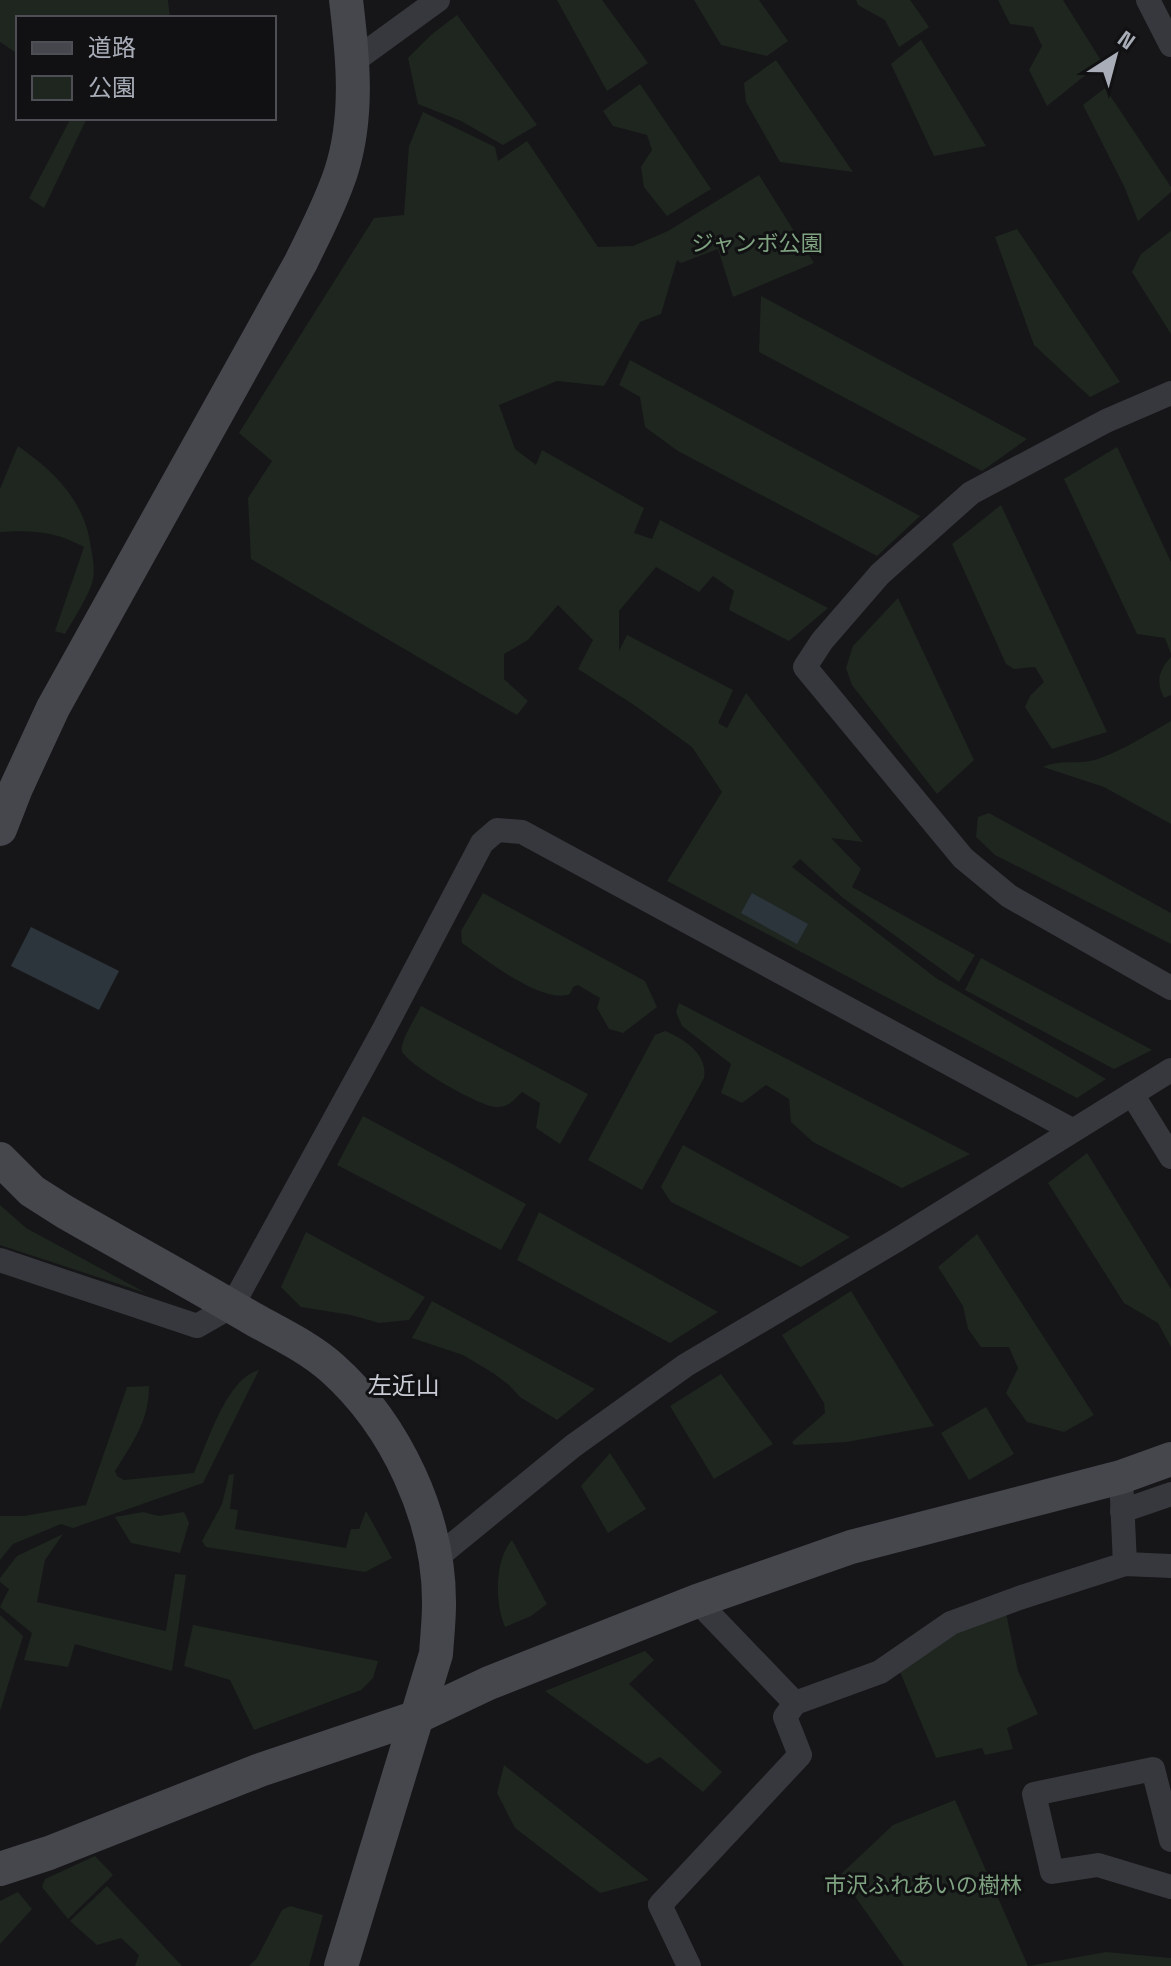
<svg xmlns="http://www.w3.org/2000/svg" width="1171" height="1966" font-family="'Space Grotesk','Noto Sans JP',sans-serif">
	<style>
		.green { fill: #1e261f }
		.water { fill: #2c353c }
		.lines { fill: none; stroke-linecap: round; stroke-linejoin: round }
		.street { stroke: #37383d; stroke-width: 24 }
		.secondary { stroke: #45474d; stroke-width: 34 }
		.labels { text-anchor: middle; stroke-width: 6; stroke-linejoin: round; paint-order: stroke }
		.park-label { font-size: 22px; fill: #7fa381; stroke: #111113 }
		.neighbourhood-label { font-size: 24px; fill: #c9ccd4; stroke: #111113 }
	</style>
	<rect width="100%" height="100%" fill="#161618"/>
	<g class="green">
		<path d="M0 0H168L170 18H18V54L0 42Z"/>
		<path d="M557 0H602L648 63 607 91Z"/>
		<path d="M694 0H759L788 41 767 56 721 45Z"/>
		<path d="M856 0H910L929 27 899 47 885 20 858 5Z"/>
		<path d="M998 0H1063L1102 62 1047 106 1029 70 1042 46 1033 27 1010 24Z"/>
		<path d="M457 15 537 125 503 145 461 121 418 104 408 58 431 35Z"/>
		<path d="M921 40 986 146 934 156 891 64Z"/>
		<path d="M776 60 853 172 780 162 746 102 744 83Z"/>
		<path d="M640 84 711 189 667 216 644 187 641 167 652 150 647 135 613 126 603 111Z"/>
		<path d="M1105 88 1171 187V192L1138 221 1124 186 1083 105Z"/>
		<path d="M423 112 495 147 498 161 527 141 598 247 633 246 668 231 759 175 814 263 733 297 718 249 681 263 677 260 661 314 640 322 604 386 557 381 499 405 515 449 536 465 542 450 644 508 634 533 652 539 660 520 828 608 789 641 729 610 734 591 713 576 699 592 656 567 619 611V651L627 635 733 690 718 723 727 728 746 693 863 842 831 838 861 869 852 887 975 955 959 982 843 898 800 859 792 867 936 978 1106 1079 1077 1098 667 881 722 792 692 747 634 705 578 669 593 640 558 605 528 640 504 654V679L528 701 517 715 251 559 248 498 272 461 239 433 374 218 404 215 409 146Z"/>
		<path d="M71 118H87L44 208 29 198Z"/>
		<path d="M1017 229 1120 382 1090 397 1034 345 995 237Z"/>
		<path d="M1171 231V334L1132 272 1141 254Z"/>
		<path d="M761 296 1027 439 982 471 759 352Z"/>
		<path d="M630 360 920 516 877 556 678 451 645 427 640 397 619 385Z"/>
		<path d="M18 446C55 472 85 501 91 548 93 557 95 570 93 579 90 594 73 620 65 634L55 631 84 547C54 531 33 530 0 532V489Z"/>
		<path d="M1117 447 1171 562V654L1165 638 1137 634 1064 479Z"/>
		<path d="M1001 505 1107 732 1052 749 1025 707 1030 696 1044 682 1035 667 1014 669 1006 664 952 544Z"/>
		<path d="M898 598 974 760 937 794 852 685 846 668 853 646Z"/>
		<path d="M1171 657V695L1164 698C1156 682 1158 671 1171 657Z"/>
		<path d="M1171 721V824L1104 787 1043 767C1061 759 1080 765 1098 759 1124 750 1148 734 1171 721Z"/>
		<path d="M989 813 1171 913V944L995 855 976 837 978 817Z"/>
		<path d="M483 893 645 981 657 1007 623 1033 609 1029 597 1008 600 998 578 985 573 987 570 994C543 1005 485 959 462 943L461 931Z"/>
		<path d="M981 958 1152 1050 1114 1069 965 990Z"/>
		<path d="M679 1003 970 1154 902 1188 813 1142 791 1122 789 1099 766 1085 742 1103 721 1093 731 1064 682 1026 676 1012Z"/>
		<path d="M421 1006 588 1094 560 1144 536 1128 540 1103 522 1092C513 1100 510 1107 497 1107 482 1108 407 1065 402 1051 399 1043 417 1015 421 1006Z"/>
		<path d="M665 1031C684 1039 708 1054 704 1078L642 1190 588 1160 655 1035Z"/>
		<path d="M363 1116 526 1204 501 1250 337 1165Z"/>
		<path d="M683 1145 850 1237 801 1267 671 1202 661 1187Z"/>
		<path d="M1087 1153 1171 1289V1347L1158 1323 1124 1303 1048 1183Z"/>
		<path d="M0 1205 26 1228 146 1293 0 1245Z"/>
		<path d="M539 1212 718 1312 670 1343 517 1260Z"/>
		<path d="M306 1232 425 1297 409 1320 379 1323 351 1315 301 1307 281 1287Z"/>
		<path d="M977 1234 1094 1415 1064 1432 1027 1422 1006 1393 1018 1368 1009 1347H981L968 1329 963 1306 938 1267Z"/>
		<path d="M851 1291 934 1426 847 1442 794 1445 792 1442 825 1413 824 1403 782 1335Z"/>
		<path d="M432 1301 595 1389 557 1420 520 1397 509 1385 493 1373 463 1355 412 1338Z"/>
		<path d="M259 1370 203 1483 73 1528 61 1524 13 1544 0 1560V1516H24L86 1505 127 1387 149 1386C149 1421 133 1442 115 1471L117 1476 124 1480 194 1473C207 1445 226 1378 259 1370Z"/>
		<path d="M721 1374 773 1444 714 1479 670 1406Z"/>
		<path d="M986 1407 1014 1454 969 1480 941 1433Z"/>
		<path d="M610 1453 646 1509 608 1533 581 1486Z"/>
		<path d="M234 1474 230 1509 238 1510 235 1529 346 1548 351 1529H359L366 1511 392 1558 365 1572 206 1547 202 1541 222 1504 229 1475Z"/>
		<path d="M143 1512 159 1516 184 1512 189 1523 180 1553 131 1543 115 1517Z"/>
		<path d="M63 1534 45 1560 37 1602 166 1631 175 1574 186 1575 172 1671 75 1644 68 1667 24 1660 32 1633 0 1607 9 1589 0 1582V1578L17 1556Z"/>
		<path d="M512 1540 547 1604 531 1616 505 1627C495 1604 494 1560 512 1540Z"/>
		<path d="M1005 1608 1018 1671 1038 1714 1007 1728 1013 1749 985 1755 982 1748 936 1758 900 1672 956 1628Z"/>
		<path d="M0 1615 23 1636 0 1711Z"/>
		<path d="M193 1625 378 1661 373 1678 361 1690 254 1730 230 1680 184 1666Z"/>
		<path d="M645 1651 654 1660 629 1684 722 1772 703 1792 660 1757 647 1764 545 1691Z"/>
		<path d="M504 1765 649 1880 600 1893 515 1828 497 1793Z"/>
		<path d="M955 1800 1028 1966H904L840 1875 893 1825Z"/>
		<path d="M95 1856 113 1875 68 1919 42 1887 45 1879Z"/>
		<path d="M107 1886 182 1966H135L139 1955 121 1938 97 1945 70 1921Z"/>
		<path d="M18 1892 32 1909 0 1944V1901Z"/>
		<path d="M290 1906 323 1915 309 1966H249L257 1958 282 1910Z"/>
		<path d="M1106 1952 1171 1958V1966H1029Z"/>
	</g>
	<g class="water">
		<path d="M752 893 808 924 797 944 741 913Z"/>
		<path d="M31 927 119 971 99 1010 11 966Z"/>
	</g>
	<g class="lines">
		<g class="street">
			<path d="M1148 0 1171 45"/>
			<path d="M354 61 438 0"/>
			<path d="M1171 393 1106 421 971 493 880 574 822 641 805 667 963 858 1009 896 1171 988"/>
			<path d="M1132 1094 1171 1157"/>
			<path d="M0 1260 197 1326 232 1306 383 1031 482 843 497 830 522 832 1072 1130"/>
			<path d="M1121 1477 1125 1564"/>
			<path d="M1122 1511 1171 1494"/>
			<path d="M435 1559 573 1446 686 1365 897 1240 1171 1070"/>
			<path d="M697 1601 795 1703 880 1672 951 1623 1019 1598 1125 1564 1171 1566"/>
			<path d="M1171 1840 1153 1769 1034 1794 1052 1872 1098 1865 1171 1887"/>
			<path d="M689 1966 660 1905 800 1755 785 1717 795 1703"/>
		</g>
		<g class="secondary">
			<path d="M0 829 16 788 53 708 301 262C315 233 331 203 341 172 359 116 353 57 346 0"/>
			<path d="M0 1159 32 1191 65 1212C128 1248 192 1283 255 1320 280 1334 310 1348 332 1368 396 1425 440 1519 439 1605 439 1621 437 1638 436 1654L341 1966"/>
			<path d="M0 1869 49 1853 260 1770 417 1717 489 1683 697 1601 851 1547 1121 1477 1171 1459"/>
		</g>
	</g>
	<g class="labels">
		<g class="park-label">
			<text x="757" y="251">ジャンボ公園</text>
			<text x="923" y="1893">市沢ふれあいの樹林</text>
		</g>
		<g class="neighbourhood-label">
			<text x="404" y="1394">左近山</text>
		</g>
	</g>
	<rect x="16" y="16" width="260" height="104" fill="#111113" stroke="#4d4f55" stroke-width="2"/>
	<rect x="32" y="42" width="40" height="12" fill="#45474d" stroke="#4d4f55" stroke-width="2"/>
	<text x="88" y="56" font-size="24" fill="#a8adb8">道路</text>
	<rect x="32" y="76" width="40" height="24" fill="#1e261f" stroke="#4d4f55" stroke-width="2"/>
	<text x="88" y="96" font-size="24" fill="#a8adb8">公園</text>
	<g transform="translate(1115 56) rotate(36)" stroke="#111113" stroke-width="6" paint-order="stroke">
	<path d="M0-6L14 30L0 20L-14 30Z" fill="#a8adb8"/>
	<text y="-12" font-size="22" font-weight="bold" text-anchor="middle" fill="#a8adb8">N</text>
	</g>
</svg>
